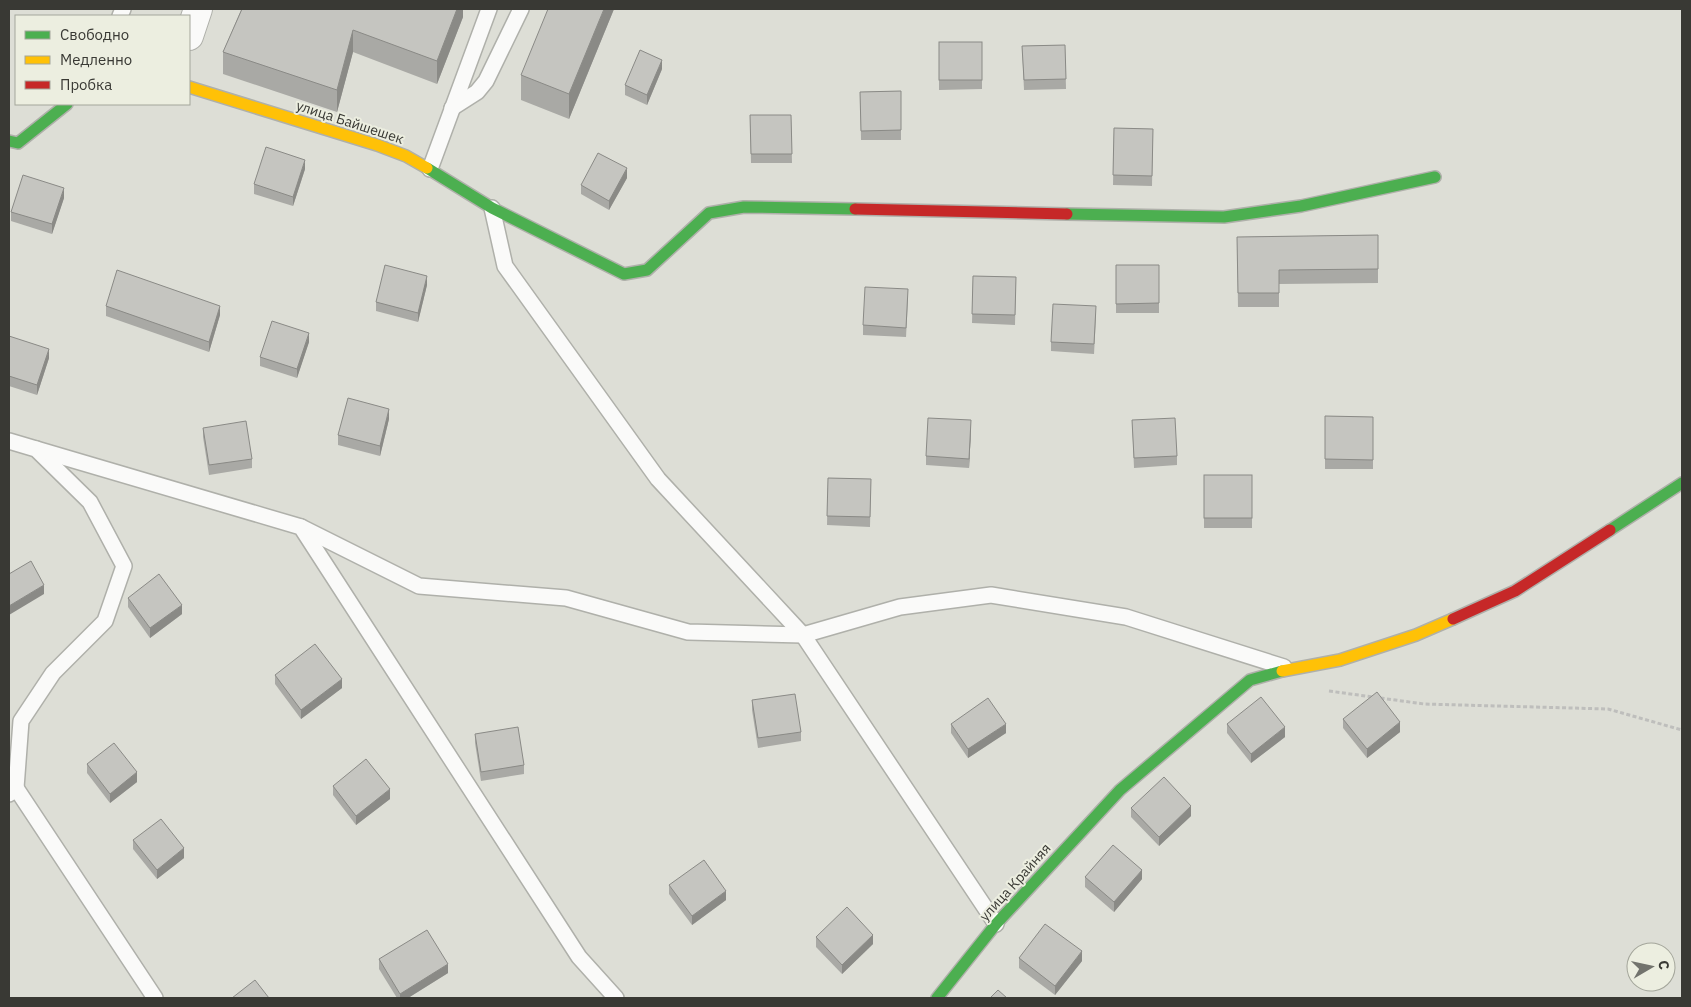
<svg xmlns="http://www.w3.org/2000/svg" width="1691" height="1007" font-family="'IBM Plex Sans',sans-serif">
	<style>
		.lines { fill: none; stroke-linecap: round; stroke-linejoin: round }
		.lane-casing { stroke: #afb0aa; stroke-width: 18 }
		.street-casing { stroke: #afb0aa; stroke-width: 30 }
		.fast-casing { stroke: #afb0aa; stroke-width: 14 }
		.slow-casing { stroke: #afb0aa; stroke-width: 14 }
		.jam-casing { stroke: #afb0aa; stroke-width: 14 }
		.path { stroke: #bebebc; stroke-width: 3; stroke-dasharray: 4 2.5; stroke-linecap: butt }
		.lane { stroke: #fafaf9; stroke-width: 15 }
		.street { stroke: #fafaf9; stroke-width: 28 }
		.fast { stroke: #4caf50; stroke-width: 11 }
		.slow { stroke: #ffc107; stroke-width: 11 }
		.jam { stroke: #c62828; stroke-width: 11 }
		.wall { fill: #a9a9a5 }
		.shaded-wall { fill: #8a8a86 }
		.building { fill: #c5c5c0; stroke: #8a8a86 }
		.labels { text-anchor: middle; stroke-width: 4; stroke-linejoin: round; paint-order: stroke }
		.street-label { font-size: 14px; fill: #393934; stroke: #eceee0 }
	</style>
	<rect width="100%" height="100%" fill="#ddded6"/>
	<g class="lines">
		<defs>
			<g id="lane">
				<path d="M120 16 123 9"/>
				<path d="M452 108 477 92 486 81 521 9"/>
				<path d="M430 169 489 9"/>
				<path d="M492 208 505 266 658 479 803 635 996 924"/>
				<path d="M9 441 36 449 90 502 124 566 105 621 53 673 21 721 16 788"/>
				<path d="M36 449 301 527 579 957 616 998"/>
				<path d="M301 527 419 586 566 598 688 632 803 635 900 607 991 595 1126 617 1284 667"/>
				<path d="M9 794 16 788 155 998"/>
			</g>
			<path id="street" d="M189 36 198 9"/>
			<g id="fast">
				<path d="M9 141 18 143 67 104"/>
				<path d="M427 168 492 208 624 274 647 270 709 213 744 207 855 209"/>
				<path d="M1067 214 1224 217 1301 206 1435 177"/>
				<path d="M1610 530 1682 483"/>
				<path d="M937 998 996 924 1120 790 1250 680 1282 671"/>
			</g>
			<g id="slow">
				<path d="M189 87 377 145 406 156 427 168"/>
				<path d="M1282 671 1340 660 1416 635 1453 619"/>
			</g>
			<g id="jam">
				<path d="M855 209 1067 214"/>
				<path d="M1453 619 1515 591 1610 530"/>
			</g>
		</defs>
		<use href="#lane" class="lane-casing"/>
		<use href="#street" class="street-casing"/>
		<use href="#fast" class="fast-casing"/>
		<use href="#slow" class="slow-casing"/>
		<use href="#jam" class="jam-casing"/>
		<path class="path" d="M1329 691 1424 704 1608 709 1682 730"/>
		<use href="#lane" class="lane"/>
		<use href="#street" class="street"/>
		<use href="#fast" class="fast"/>
		<use href="#slow" class="slow"/>
		<use href="#jam" class="jam"/>
	</g>
	<g class="wall">
		<path d="M237 9H463V17L437 84 353 52 337 112 223 74V52L241 10Z"/>
		<path d="M614 9 569 119 521 100V75Z"/>
		<path d="M939 42H982V89L939 90Z"/>
		<path d="M1065 45 1066 89 1024 90 1022 46Z"/>
		<path d="M662 69 647 105 625 95V85Z"/>
		<path d="M901 91V140H861L860 92Z"/>
		<path d="M750 115H791L792 163H751Z"/>
		<path d="M1114 128 1153 129 1152 186 1113 185Z"/>
		<path d="M305 169 293 206 254 194V184Z"/>
		<path d="M627 178 609 210 581 194V185Z"/>
		<path d="M64 198 52 234 11 221V212Z"/>
		<path d="M1378 235V283L1279 284V307H1238L1237 237Z"/>
		<rect x="1116" y="265" width="43" height="48"/>
		<path d="M973 276 1016 277 1015 325 972 323Z"/>
		<path d="M427 285 418 322 376 311V302Z"/>
		<path d="M908 299 906 337 863 335V325Z"/>
		<path d="M106 306 220 315 209 352 106 316Z"/>
		<path d="M1096 316 1094 354 1051 351V342Z"/>
		<path d="M9 336 49 358 37 395 9 386Z"/>
		<path d="M309 342 297 378 260 366V357Z"/>
		<path d="M1325 416 1373 417V469H1325Z"/>
		<path d="M389 419 380 456 338 445V435Z"/>
		<path d="M1132 420 1177 456V465L1134 468Z"/>
		<path d="M203 428 252 459V468L209 475 203 437Z"/>
		<path d="M971 430 969 468 926 465V456Z"/>
		<rect x="1204" y="475" width="48" height="53"/>
		<path d="M828 478 871 479 870 527 827 525Z"/>
		<path d="M128 598 182 614 150 638 128 607Z"/>
		<path d="M275 675 342 688 301 719 275 684Z"/>
		<path d="M752 700 801 732V741L758 748 752 710Z"/>
		<path d="M1343 719 1400 732 1367 758 1343 728Z"/>
		<path d="M951 724 1006 733 968 758 951 733Z"/>
		<path d="M1227 724 1285 737 1251 763 1227 733Z"/>
		<path d="M475 734 524 765V774L481 781 475 743Z"/>
		<path d="M87 764 137 782 110 803 87 773Z"/>
		<path d="M333 786 390 799 356 825 333 795Z"/>
		<path d="M1131 808 1191 816 1159 846 1131 817Z"/>
		<path d="M133 840 184 858 157 879 133 849Z"/>
		<path d="M1085 877 1142 879 1114 912 1085 887Z"/>
		<path d="M669 885 726 900 692 925 669 894Z"/>
		<path d="M816 937 873 944 842 974 816 947Z"/>
		<path d="M1019 958 1082 961 1055 995 1019 968Z"/>
		<path d="M379 959 448 973 408 998H397L379 969Z"/>
	</g>
	<g class="shaded-wall">
		<path d="M457 9H463V17L437 84V61Z"/>
		<path d="M604 9H614L569 119V94Z"/>
		<path d="M353 30V52L337 112V90Z"/>
		<path d="M662 60V69L647 105V95Z"/>
		<path d="M305 160V169L293 206V197Z"/>
		<path d="M627 168V178L609 210V201Z"/>
		<path d="M64 188V198L52 234V224Z"/>
		<path d="M427 276V285L418 322V313Z"/>
		<path d="M220 306V315L209 352V342Z"/>
		<path d="M309 333V342L297 378V369Z"/>
		<path d="M49 349V358L37 395V385Z"/>
		<path d="M389 409V419L380 456V446Z"/>
		<path d="M971 420V430L969 468V459Z"/>
		<path d="M44 585V594L9 615V606Z"/>
		<path d="M182 605V614L150 638V628Z"/>
		<path d="M342 679V688L301 719V710Z"/>
		<path d="M1400 722V732L1367 758V749Z"/>
		<path d="M1006 724V733L968 758V749Z"/>
		<path d="M1285 727V737L1251 763V754Z"/>
		<path d="M137 772V782L110 803V794Z"/>
		<path d="M390 789V799L356 825V816Z"/>
		<path d="M1191 806V816L1159 846V837Z"/>
		<path d="M184 848V858L157 879V870Z"/>
		<path d="M1142 870V879L1114 912V902Z"/>
		<path d="M726 891V900L692 925V916Z"/>
		<path d="M873 935V944L842 974V965Z"/>
		<path d="M1082 951V961L1055 995V986Z"/>
		<path d="M448 964V973L408 998H400V994Z"/>
	</g>
	<g class="building">
		<path d="M242 9H457L437 61 353 30 337 90 223 52Z"/>
		<path d="M548 9H604L569 94 521 75Z"/>
		<rect x="939" y="42" width="43" height="38"/>
		<path d="M1065 45 1066 79 1024 80 1022 46Z"/>
		<path d="M640 50 662 60 647 95 625 85Z"/>
		<path d="M901 91V130L861 131 860 92Z"/>
		<path d="M750 115H791L792 154H751Z"/>
		<path d="M1114 128 1153 129 1152 176 1113 175Z"/>
		<path d="M266 147 305 160 293 197 254 184Z"/>
		<path d="M598 153 627 168 609 201 581 185Z"/>
		<path d="M23 175 64 188 52 224 11 212Z"/>
		<path d="M1378 235V269L1279 270V293H1238L1237 237Z"/>
		<path d="M385 265 427 276 418 313 376 302Z"/>
		<path d="M1116 265H1159V303L1116 304Z"/>
		<path d="M117 270 220 306 209 342 106 306Z"/>
		<path d="M973 276 1016 277 1015 315 972 314Z"/>
		<path d="M865 287 908 289 906 328 863 325Z"/>
		<path d="M1053 304 1096 306 1094 344 1051 342Z"/>
		<path d="M272 321 309 333 297 369 260 357Z"/>
		<path d="M9 336 49 349 37 385 9 376Z"/>
		<path d="M348 398 389 409 380 446 338 435Z"/>
		<path d="M1325 416 1373 417V460L1325 459Z"/>
		<path d="M928 418 971 420 969 459 926 456Z"/>
		<path d="M1175 418 1177 456 1134 458 1132 420Z"/>
		<path d="M246 421 252 459 209 465 203 428Z"/>
		<rect x="1204" y="475" width="48" height="43"/>
		<path d="M828 478 871 479 870 517 827 516Z"/>
		<path d="M31 561 44 585 9 606V574Z"/>
		<path d="M159 574 182 605 150 628 128 598Z"/>
		<path d="M315 644 342 679 301 710 275 675Z"/>
		<path d="M1377 692 1400 722 1367 749 1343 719Z"/>
		<path d="M795 694 801 732 758 738 752 700Z"/>
		<path d="M1261 697 1285 727 1251 754 1227 724Z"/>
		<path d="M988 698 1006 724 968 749 951 724Z"/>
		<path d="M518 727 524 765 481 772 475 734Z"/>
		<path d="M114 743 137 772 110 794 87 764Z"/>
		<path d="M366 759 390 789 356 816 333 786Z"/>
		<path d="M1164 777 1191 806 1159 837 1131 808Z"/>
		<path d="M161 819 184 848 157 870 133 840Z"/>
		<path d="M1113 845 1142 870 1114 902 1085 877Z"/>
		<path d="M704 860 726 891 692 916 669 885Z"/>
		<path d="M847 907 873 935 842 965 816 937Z"/>
		<path d="M1045 924 1082 951 1055 986 1019 958Z"/>
		<path d="M427 930 448 964 400 994 379 959Z"/>
		<path d="M255 980 269 998H232Z"/>
		<path d="M998 990 1007 998H990Z"/>
	</g>
	<g class="labels">
		<g class="street-label">
			<text transform="translate(350 122) rotate(18)" y="5">улица Байшешек</text>
			<text transform="translate(1015 882) rotate(-48)" y="5">улица Крайняя</text>
		</g>
	</g>
	<rect width="1691" height="1007" fill="none" stroke="#393934" stroke-width="20"/>
	<rect x="15" y="15" width="175" height="90" fill="#eceee0" stroke="#a4a69b"/>
	<rect x="25" y="31" width="25" height="8" fill="#4caf50" stroke="#a4a69b"/>
	<text x="60" y="40" font-size="15" fill="#393934">Свободно</text>
	<rect x="25" y="56" width="25" height="8" fill="#ffc107" stroke="#a4a69b"/>
	<text x="60" y="65" font-size="15" fill="#393934">Медленно</text>
	<rect x="25" y="81" width="25" height="8" fill="#c62828" stroke="#a4a69b"/>
	<text x="60" y="90" font-size="15" fill="#393934">Пробка</text>
	<g transform="translate(1651 967) rotate(81)"><circle r="24" fill="#eceee0" stroke="#a4a69b"/>
	<path d="M0-4L9 19L0 12L-9 19Z" fill="#72736d"/>
	<text y="-8" font-size="14" font-weight="bold" text-anchor="middle" fill="#393934">С</text>
	</g>
</svg>
